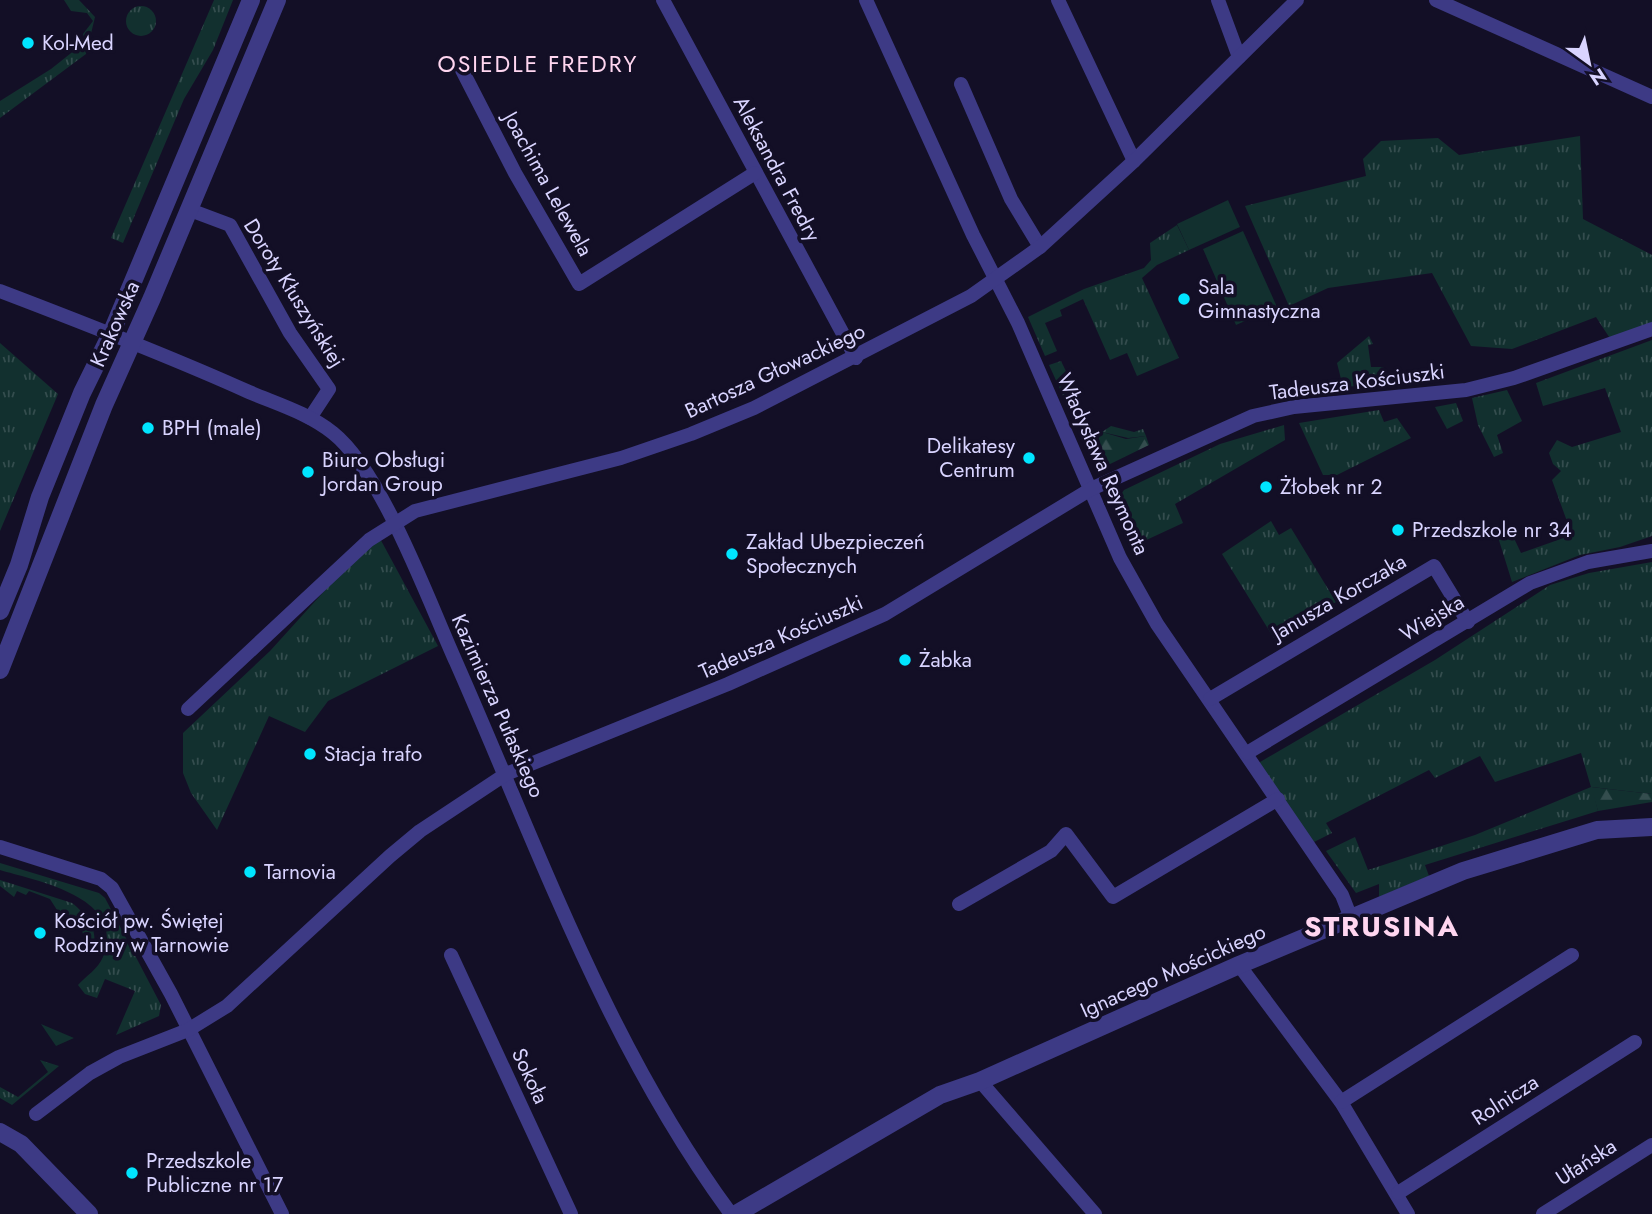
<svg xmlns="http://www.w3.org/2000/svg" width="1652" height="1214" font-family="Jost,sans-serif">
	<style>
		.grass { fill: url(#grass-tufts) }
		.forest { fill: url(#forest-firs) }
		.garden { fill: #12302f }
		.lines { fill: none; stroke-linecap: round; stroke-linejoin: round }
		.minor { stroke: #3d3a85; stroke-width: 14 }
		.tertiary { stroke: #3d3a85; stroke-width: 18 }
		.poi-dot { fill: #00e5ff; stroke: #130f26; stroke-width: 2.5 }
		.labels { text-anchor: middle; stroke-width: 7; stroke-linejoin: round; paint-order: stroke }
		.poi-label { font-size: 21px; fill: #d9d4ff; stroke: #130f26; text-anchor: start }
		.street-label { font-size: 21px; fill: #d9d4ff; stroke: #130f26 }
		.neighbourhood-label { font-size: 23px; letter-spacing: 2px; fill: #ffd6f0; stroke: #130f26 }
		.district-label { font-size: 28px; font-weight: bold; letter-spacing: 2px; fill: #ffd6f0; stroke: #130f26 }
	</style>
	<defs>
		<pattern id="grass-tufts" width="24" height="20" patternUnits="userSpaceOnUse" patternTransform="scale(1.75)"><rect width="24" height="20" fill="#12302f"/><path d="M3 7l-1-3M5 7V3M7 7l1-3M15 17l-1-3M17 17v-4M19 17l1-3" fill="none" stroke="#344d4e"/></pattern>
		<pattern id="forest-firs" width="22" height="20" patternUnits="userSpaceOnUse" patternTransform="scale(1.75)"><rect width="22" height="20" fill="#12302f"/><path d="M5 1l3.5 6h-7zM16 11l3.5 6h-7z" fill="#344d4e"/></pattern>
	</defs>
	<rect width="100%" height="100%" fill="#130f26"/>
	<g class="grass">
		<path d="M64 0H79L95 17 86 54 0 118V101L51 69 85 42 83 34 93 21 87 13 71 11Z"/>
		<path d="M214 0H233L213 50 184 99 123 243 111 238Z"/>
		<circle cx="141" cy="21" r="15"/>
		<path d="M1580 136 1583 219 1652 255V329L1613 343 1596 317 1512 349 1471 346 1432 273 1328 288 1289 306 1245 206 1366 176 1363 159 1381 141 1438 138 1459 155Z"/>
		<path d="M1177 225 1189 250 1157 265 1142 278 1179 358 1137 376 1127 353 1110 360 1083 299 1060 310 1062 316 1045 323 1057 351 1045 356 1028 317 1084 289 1144 268 1151 260 1150 243Z"/>
		<path d="M1369 336 1373 344 1368 345 1371 367H1383L1390 377 1384 384 1343 387 1337 363Z"/>
		<path d="M1652 340V536L1620 547 1580 555 1512 582 1498 537 1511 532 1521 553 1572 535 1552 480 1561 471 1553 464 1549 453 1557 440 1572 447 1621 432 1605 388 1543 406 1536 383Z"/>
		<path d="M0 343 58 394 0 531Z"/>
		<path d="M1061 361 1077 394 1065 400 1049 365Z"/>
		<path d="M1507 390 1522 421 1497 435 1503 453 1494 457 1478 425 1472 398Z"/>
		<path d="M1456 403 1463 421 1447 429 1435 407Z"/>
		<path d="M1379 410 1384 422 1397 418 1411 438 1337 475H1323L1299 423Z"/>
		<path d="M1284 425 1285 440 1175 504 1183 523 1142 542 1135 549 1116 502 1124 490 1220 444Z"/>
		<path d="M1111 426 1134 432 1143 429 1146 436 1128 438 1102 432Z"/>
		<path d="M1271 521 1279 535 1291 528 1336 602 1275 640 1222 554Z"/>
		<path d="M377 533 438 646 328 701 305 732 269 716 217 830 191 793 183 773V733L270 651Z"/>
		<path d="M1652 562V794L1592 787 1598 811 1425 865 1429 876 1379 897V884L1356 893 1326 851 1355 837 1368 870 1475 835 1591 787 1581 753 1495 782 1480 756 1435 778 1429 770 1326 823 1332 833 1314 842 1255 765 1435 660 1550 585 1589 573Z"/>
		<path d="M0 863 99 893 105 898 161 1005 159 1016 116 1035 135 991 105 979 97 998 85 994 78 985C86 976 98 969 103 957 127 897 37 881 0 870Z"/>
		<path d="M0 880 72 903C86 914 99 930 93 948H87L79 920 57 910 50 899 29 891 26 895 17 891 14 897 0 886Z"/>
		<path d="M40 1060 59 1066 12 1105 0 1098V1087L18 1097 48 1072Z"/>
	</g>
	<g class="forest">
		<path d="M1102 432 1126 439 1146 436 1149 445 1106 466 1092 433Z"/>
		<path d="M1591 787 1652 794V802L1598 811Z"/>
	</g>
	<g class="garden">
		<path d="M1228 200 1240 227 1189 250 1177 224Z"/>
		<path d="M1243 231 1277 307 1236 325 1203 249Z"/>
		<path d="M41 1024 74 1038 56 1046Z"/>
	</g>
	<g class="lines">
		<g class="minor">
			<path d="M663 0 856 358"/>
			<path d="M866 0 973 235 1018 323 1120 558 1157 624 1342 895 1351 918"/>
			<path d="M1058 0 1134 161"/>
			<path d="M1218 0 1239 57"/>
			<path d="M1436 0 1652 97"/>
			<path d="M462 70 515 173 579 284 755 173"/>
			<path d="M961 84 1011 199 1040 247"/>
			<path d="M190 210 230 225 290 333 329 389 310 418"/>
			<path d="M0 291C84 323 167 355 249 392 277 404 308 413 333 433 382 472 429 602 456 662 539 850 608 1047 731 1214"/>
			<path d="M1210 699 1434 566 1468 622"/>
			<path d="M188 709 369 540 415 511 621 458 691 434 754 408 971 296 1040 247 1134 161 1297 0"/>
			<path d="M1247 753 1530 583 1588 562 1652 551"/>
			<path d="M0 847 101 879 112 888 171 994 282 1214"/>
			<path d="M959 904 1051 851 1066 834 1113 897 1278 799"/>
			<path d="M451 955 571 1214"/>
			<path d="M1239 965 1341 1102 1408 1214"/>
			<path d="M980 1081 1095 1214"/>
			<path d="M1341 1102 1572 955"/>
			<path d="M36 1114 90 1073 119 1057 188 1030 227 1006 390 856 420 831 506 774 728 684 885 614 1091 489 1253 416 1294 407 1466 390 1514 378 1652 329"/>
			<path d="M1398 1193 1635 1042"/>
			<path d="M1543 1214 1652 1145"/>
		</g>
		<g class="tertiary">
			<path d="M0 611 19 565 40 497 82 393 111 334 251 0"/>
			<path d="M0 670 104 405 152 298 277 0"/>
			<path d="M0 1132 21 1144 89 1214"/>
			<path d="M736 1214 940 1095 980 1081 1239 965 1463 871 1597 830 1652 827"/>
		</g>
	</g>
	<g class="poi-dot">
		<circle cx="28" cy="43" r="7"/>
		<circle cx="1184" cy="299" r="7"/>
		<circle cx="148" cy="428" r="7"/>
		<circle cx="1029" cy="458" r="7"/>
		<circle cx="308" cy="472" r="7"/>
		<circle cx="1266" cy="487" r="7"/>
		<circle cx="1398" cy="530" r="7"/>
		<circle cx="732" cy="554" r="7"/>
		<circle cx="905" cy="660" r="7"/>
		<circle cx="310" cy="754" r="7"/>
		<circle cx="250" cy="872" r="7"/>
		<circle cx="40" cy="933" r="7"/>
		<circle cx="132" cy="1173" r="7"/>
	</g>
	<g class="labels">
		<g class="poi-label">
			<text x="42" y="50">Kol-Med</text>
			<text x="1198" y="294">Sala<tspan x="1198" dy="24">Gimnastyczna</tspan></text>
			<text x="162" y="435">BPH (male)</text>
			<text x="1015" y="453" text-anchor="end">Delikatesy<tspan x="1015" dy="24">Centrum</tspan></text>
			<text x="322" y="467">Biuro Obsługi<tspan x="322" dy="24">Jordan Group</tspan></text>
			<text x="1280" y="494">Żłobek nr 2</text>
			<text x="1412" y="537">Przedszkole nr 34</text>
			<text x="746" y="549">Zakład Ubezpieczeń<tspan x="746" dy="24">Społecznych</tspan></text>
			<text x="919" y="667">Żabka</text>
			<text x="324" y="761">Stacja trafo</text>
			<text x="264" y="879">Tarnovia</text>
			<text x="54" y="928">Kościół pw. Świętej<tspan x="54" dy="24">Rodziny w Tarnowie</tspan></text>
			<text x="146" y="1168">Przedszkole<tspan x="146" dy="24">Publiczne nr 17</tspan></text>
		</g>
		<g class="street-label">
			<text transform="translate(777 169) rotate(62)" y="7">Aleksandra Fredry</text>
			<text transform="translate(548 184) rotate(61)" y="7">Joachima Lelewela</text>
			<text transform="translate(294 293) rotate(58)" y="7">Doroty Kłuszyńskiej</text>
			<text transform="translate(115 324) rotate(-66)" y="7">Krakowska</text>
			<text transform="translate(775 371) rotate(-25)" y="7">Bartosza Głowackiego</text>
			<text transform="translate(1357 382) rotate(-7)" y="7">Tadeusza Kościuszki</text>
			<text transform="translate(1103 464) rotate(66)" y="7">Władysława Reymonta</text>
			<text transform="translate(1339 597) rotate(-30)" y="7">Janusza Korczaka</text>
			<text transform="translate(1432 618) rotate(-31)" y="7">Wiejska</text>
			<text transform="translate(781 637) rotate(-24)" y="7">Tadeusza Kościuszki</text>
			<text transform="translate(498 706) rotate(66)" y="7">Kazimierza Pułaskiego</text>
			<text transform="translate(1173 971) rotate(-24)" y="7">Ignacego Mościckiego</text>
			<text transform="translate(530 1076) rotate(65)" y="7">Sokoła</text>
			<text transform="translate(1505 1100) rotate(-33)" y="7">Rolnicza</text>
			<text transform="translate(1586 1162) rotate(-33)" y="7">Ułańska</text>
		</g>
		<g class="neighbourhood-label">
			<text x="538" y="72">OSIEDLE FREDRY</text>
		</g>
		<g class="district-label">
			<text x="1382" y="936">STRUSINA</text>
		</g>
	</g>
	<g transform="translate(1589 63) rotate(147)" stroke="#130f26" stroke-width="5" paint-order="stroke">
	<path d="M0-5L12 26L0 18L-12 26Z" fill="#d9d4ff"/>
	<text y="-10" font-size="19" font-weight="bold" text-anchor="middle" fill="#d9d4ff">N</text>
	</g>
</svg>
